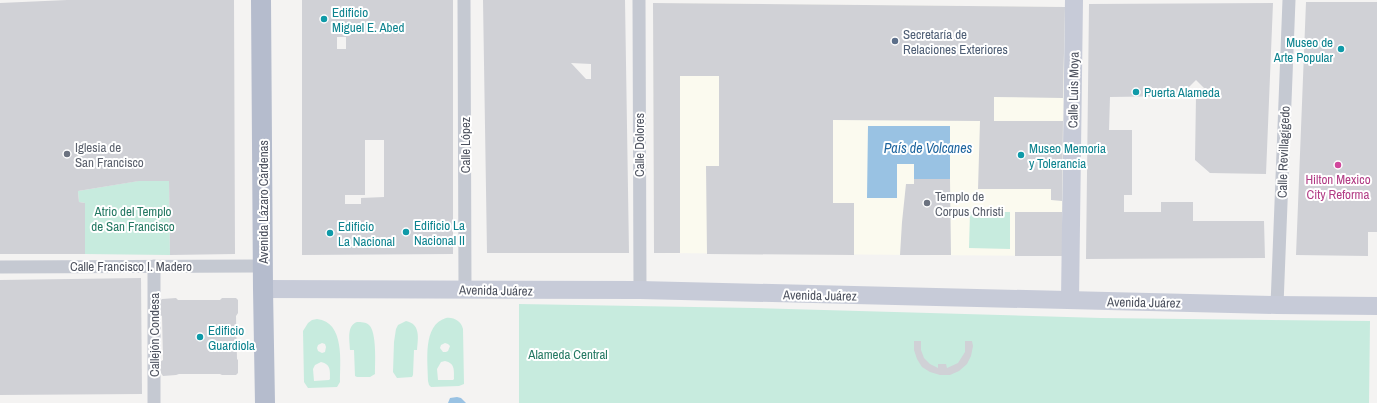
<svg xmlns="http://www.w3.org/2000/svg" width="1377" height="403" font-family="'Archivo Narrow',sans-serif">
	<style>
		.commercial { fill: #fbfaef }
		.green { fill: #c7ebde; fill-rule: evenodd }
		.water { fill: #99c2e3 }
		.building { fill: #d0d1d6; fill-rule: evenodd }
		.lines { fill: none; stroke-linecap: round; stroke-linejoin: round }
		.street { stroke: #c5c9d2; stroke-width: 13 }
		.secondary { stroke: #c7cbd8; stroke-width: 18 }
		.primary { stroke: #b5bccd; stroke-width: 20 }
		.culture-dot { fill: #0f9aa8; stroke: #fff; stroke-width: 1.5 }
		.service-dot { fill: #5c6f8a; stroke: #fff; stroke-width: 1.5 }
		.worship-dot { fill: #6b7280; stroke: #fff; stroke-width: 1.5 }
		.hotel-dot { fill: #d1479c; stroke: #fff; stroke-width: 1.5 }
		.labels { text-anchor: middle; stroke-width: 4; stroke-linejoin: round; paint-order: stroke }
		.culture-label { font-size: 13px; fill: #0d838f; stroke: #fff; text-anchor: start }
		.service-label { font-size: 13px; fill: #4e5e75; stroke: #fff; text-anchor: start }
		.street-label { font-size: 13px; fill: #4c515e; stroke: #fff }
		.worship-label { font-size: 13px; fill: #5b616d; stroke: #fff; text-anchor: start }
		.hotel-label { font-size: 13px; fill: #b23c85; stroke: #fff }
		.park-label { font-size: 13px; fill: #237862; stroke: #fff }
		.water-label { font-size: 14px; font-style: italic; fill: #1e659f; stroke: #fff }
	</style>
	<rect width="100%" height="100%" fill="#f4f3f2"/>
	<path class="commercial" d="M653 3 1065 7 1062 256 654 253Z"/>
	<g class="green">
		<path d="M138 181H169L170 255 85 254V203L79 202 78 191Z"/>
		<path d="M970 212H1010V249L969 248Z"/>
		<path d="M519 304 753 308 1101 318 1370 321 1369 403H519Z"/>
		<path d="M446 318C454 317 461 321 463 329L464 384 459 386 431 387 429 385 428 381C428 362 422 325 446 318ZM445 343 448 344 450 346 448 351 446 352H443L440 348 441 345ZM445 361C455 363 454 370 454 379L453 380H438L437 369 441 362Z"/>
		<path d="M317 319C345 322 340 362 340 382L337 387 308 388 304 382 303 331 308 323 312 320ZM322 343 325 344 326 347 325 352 322 353 318 351 317 348 318 345ZM321 362C331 364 330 371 330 379L329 380 314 381 313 369 315 365Z"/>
		<path d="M406 321C421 324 418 339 417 350H414L413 375 412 377 397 378 393 372 394 342 396 329 398 325Z"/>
		<path d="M357 322C361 322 366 322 369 325 377 332 375 364 375 374L370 377H357L355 376 354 350H350C350 341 346 326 357 322Z"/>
	</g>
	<g class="water">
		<path d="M868 126H950V179H914V164H897V198H867Z"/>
		<path d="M457 397 461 398 466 403H448L450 398Z"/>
	</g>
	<g class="building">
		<path d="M67 0H234L235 254 170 255 169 181H139L78 191 79 202 85 203V254H0V3Z"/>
		<path d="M302 0H453V254L302 255ZM337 37H346V49H337ZM365 140H384V197L361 198V204H345V195H365Z"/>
		<path d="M483 0H625L629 253H487ZM571 63 591 64V79H586Z"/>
		<path d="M1306 2H1377V232H1368V256L1296 255Z"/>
		<path d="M653 3 1065 7 1063 98 994 97V121H1063L1062 201 1051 200V189H978L980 121 833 120V203H854V255L707 254 706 166H719V76H680V253H654Z"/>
		<path d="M1273 3 1266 174 1210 173 1195 160 1196 96 1204 88 1196 80 1180 96 1110 97 1109 130H1132V195H1124V212H1161V202H1193V221H1264L1265 258 1086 259 1089 4Z"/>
		<path d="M914 179H950L951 255H900L902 222 906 184H914Z"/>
		<rect x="1015" y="212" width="47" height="44"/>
		<path d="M141 278 142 394 0 395V280Z"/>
		<path d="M176 298 178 300H220L222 298H236L238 300V313L236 316 237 359 238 360V373L236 375H222L220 374H179L176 375 163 376 161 373 160 362 163 360 162 316 160 315V301L162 299Z"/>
		<path d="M914 341H921V350L924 358 930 364 938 368V364H946L947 368 958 363 965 352V341H972L973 346 971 356 967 364 959 371 950 375H940L930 372 922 367 917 359 914 350Z"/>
	</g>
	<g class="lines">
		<g class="street">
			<path d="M464 0 465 289"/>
			<path d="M639 0 640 290"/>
			<path d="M0 267 263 266"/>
			<path d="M1277 305 1289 0"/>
			<path d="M154 403V266"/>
		</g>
		<g class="secondary">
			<path d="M263 289 640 290 1277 305 1377 306"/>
			<path d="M1070 300 1074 0"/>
		</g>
		<path class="primary" d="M261 0 263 289 265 403"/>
	</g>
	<g class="culture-dot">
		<circle cx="324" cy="19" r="4"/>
		<circle cx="1341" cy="49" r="4"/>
		<circle cx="1136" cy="92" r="4"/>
		<circle cx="1021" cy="155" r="4"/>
		<circle cx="406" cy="232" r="4"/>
		<circle cx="330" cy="233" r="4"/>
		<circle cx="200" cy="337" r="4"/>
	</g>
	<circle class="service-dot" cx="895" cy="41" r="4"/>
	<g class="worship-dot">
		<circle cx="67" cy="154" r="4"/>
		<circle cx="927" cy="203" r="4"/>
	</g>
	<circle class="hotel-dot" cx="1338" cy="165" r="4"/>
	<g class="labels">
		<g class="culture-label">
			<text x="332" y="17">Edificio<tspan x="332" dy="15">Miguel E. Abed</tspan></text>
			<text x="1333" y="47" text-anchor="end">Museo de<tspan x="1333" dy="15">Arte Popular</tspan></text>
			<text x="1144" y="97">Puerta Alameda</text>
			<text x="1029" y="153">Museo Memoria<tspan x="1029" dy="15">y Tolerancia</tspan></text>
			<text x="414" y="230">Edificio La<tspan x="414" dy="15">Nacional II</tspan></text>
			<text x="338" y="231">Edificio<tspan x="338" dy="15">La Nacional</tspan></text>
			<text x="208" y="335">Edificio<tspan x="208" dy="15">Guardiola</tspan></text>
		</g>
		<g class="service-label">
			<text x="903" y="39">Secretaría de<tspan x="903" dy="15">Relaciones Exteriores</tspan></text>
		</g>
		<g class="street-label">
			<text transform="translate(1073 90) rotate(-89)" y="5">Calle Luis Moya</text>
			<text transform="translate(465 145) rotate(-90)" y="5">Calle López</text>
			<text transform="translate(639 145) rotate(-90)" y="5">Calle Dolores</text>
			<text transform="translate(1283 152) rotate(-88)" y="5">Calle Revillagigedo</text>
			<text transform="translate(263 202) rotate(-90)" y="5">Avenida Lázaro Cárdenas</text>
			<text x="131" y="271">Calle Francisco I. Madero</text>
			<text transform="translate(496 290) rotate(1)" y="5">Avenida Juárez</text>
			<text transform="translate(820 295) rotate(1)" y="5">Avenida Juárez</text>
			<text transform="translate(1144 302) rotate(1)" y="5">Avenida Juárez</text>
			<text transform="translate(154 335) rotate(-90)" y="5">Callejón Condesa</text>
		</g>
		<g class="worship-label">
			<text x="75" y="152">Iglesia de<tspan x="75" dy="15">San Francisco</tspan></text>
			<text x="935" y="201">Templo de<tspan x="935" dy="15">Corpus Christi</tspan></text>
		</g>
		<g class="hotel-label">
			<text x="1338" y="184">Hilton Mexico<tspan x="1338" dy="15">City Reforma</tspan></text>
		</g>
		<g class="park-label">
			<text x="133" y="216">Atrio del Templo<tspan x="133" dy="15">de San Francisco</tspan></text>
			<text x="568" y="359">Alameda Central</text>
		</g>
		<g class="water-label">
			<text x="928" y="153">País de Volcanes</text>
		</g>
	</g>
</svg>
